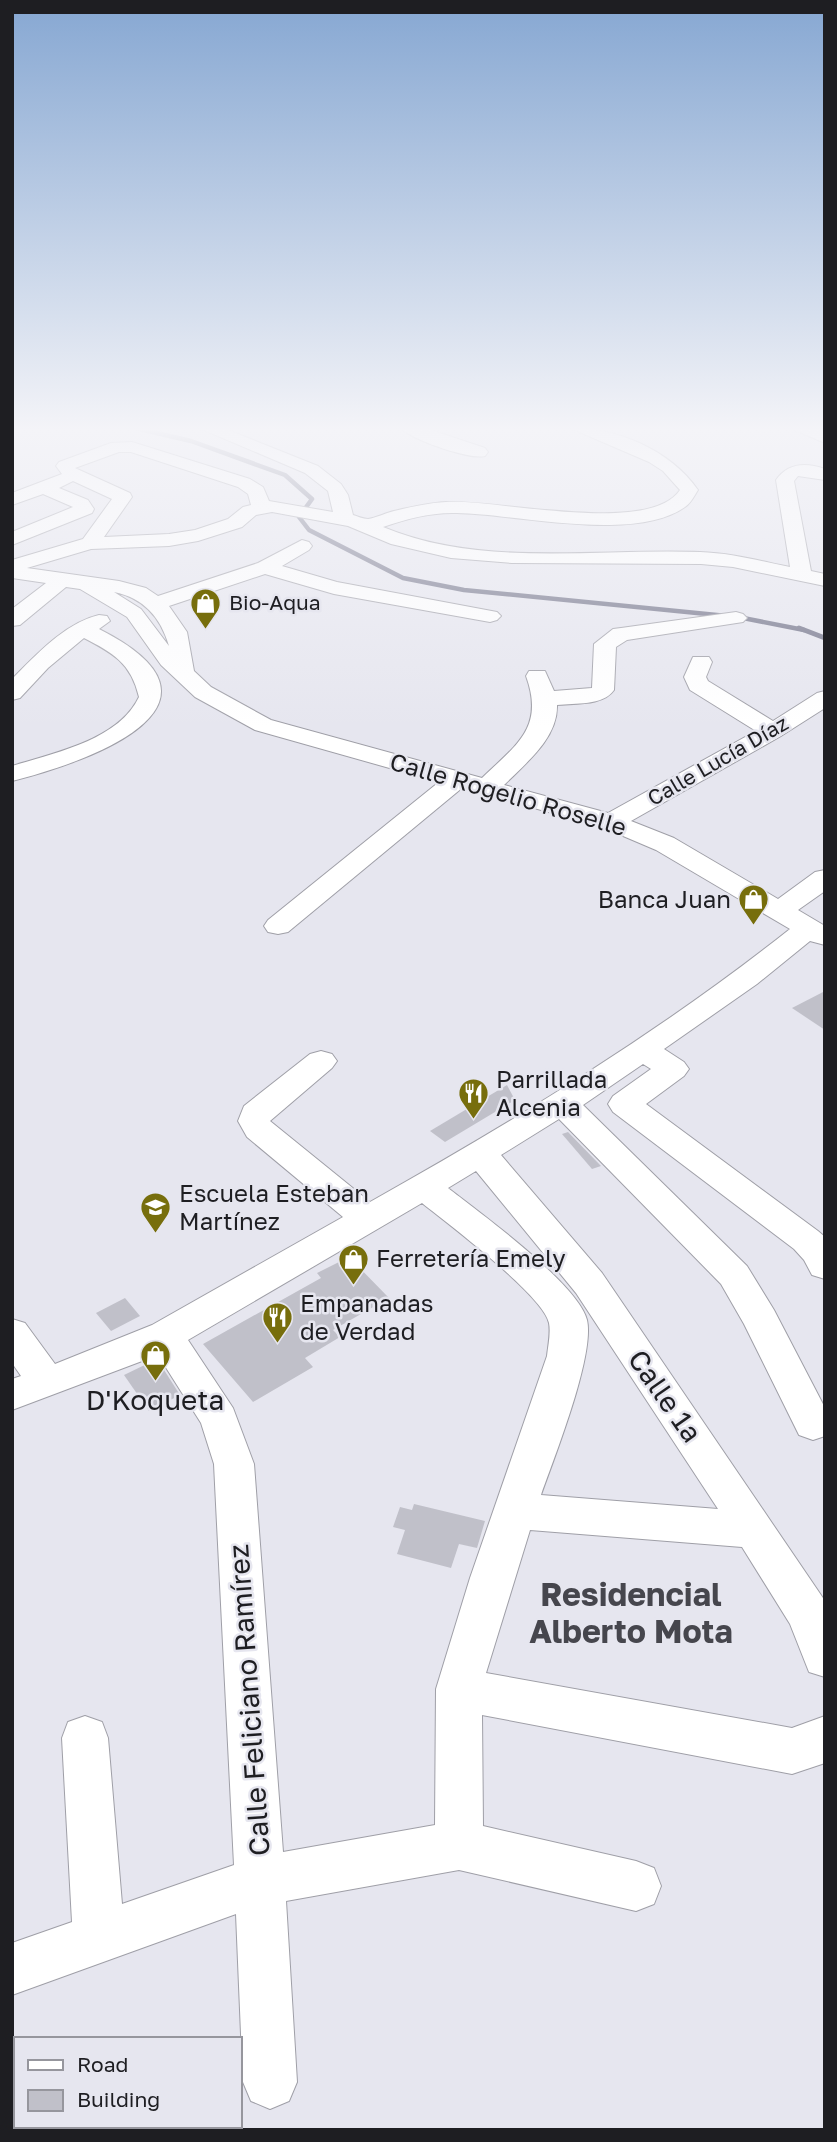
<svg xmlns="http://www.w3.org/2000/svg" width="837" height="2142" font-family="'Golos Text',sans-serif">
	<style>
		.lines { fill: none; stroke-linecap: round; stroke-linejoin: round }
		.stream-far1 { stroke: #707187; stroke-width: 4.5 }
		.stream { stroke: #707187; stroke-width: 5 }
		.building { fill: #c0c0c9 }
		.minor-casing { stroke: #9f9fa7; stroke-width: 2 }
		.minor { fill: #fff; fill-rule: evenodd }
		.labels { text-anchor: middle; stroke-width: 5; stroke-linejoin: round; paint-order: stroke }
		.far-poi-label { font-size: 21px; fill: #1e1e22; stroke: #e6e6ef; text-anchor: start }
		.far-street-label { font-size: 21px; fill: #1e1e22; stroke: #e6e6ef }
		.street-label { font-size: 24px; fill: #1e1e22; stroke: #e6e6ef }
		.poi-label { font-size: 24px; fill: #1e1e22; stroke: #e6e6ef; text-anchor: start }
		.near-street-label { font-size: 28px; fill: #1e1e22; stroke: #e6e6ef }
		.near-poi-label { font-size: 28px; fill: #1e1e22; stroke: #e6e6ef }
		.near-neighbourhood-label { font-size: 32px; font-weight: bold; fill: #46464d; stroke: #e6e6ef }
	</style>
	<rect width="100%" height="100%" fill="#e6e6ef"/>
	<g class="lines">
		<g class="stream-far1">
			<path d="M135 428 191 441 285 475 312 499 299 517 309 530 403 578 464 590 727 616"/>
			<path d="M738 617 804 630"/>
		</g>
		<path class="stream" d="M799 628 825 638"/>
	</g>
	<g class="building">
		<path d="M825 991V1030L792 1008Z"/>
		<path d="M507 1085 515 1100 445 1142 430 1131Z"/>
		<path d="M568 1132 601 1166 592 1169 562 1134Z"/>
		<path d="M349 1257 389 1298 333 1330 340 1337 305 1358 313 1367 253 1402 203 1344 321 1278 317 1273Z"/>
		<path d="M125 1298 140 1316 111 1331 96 1313Z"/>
		<path d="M157 1359 180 1395 149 1411 124 1375Z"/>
		<path d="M414 1504 485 1521 477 1548 459 1544 451 1568 397 1554 405 1530 393 1527 400 1507 412 1510Z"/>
	</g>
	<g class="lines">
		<defs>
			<g id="minor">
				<path d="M199 428H223L318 466 341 484 348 495 353 515C357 516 363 519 368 519 376 518 385 513 394 511 411 507 428 503 446 502 498 499 649 536 680 490L663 471 649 462 570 428C618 428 670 450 698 490 694 496 691 503 685 507 634 543 517 514 457 513 431 512 407 519 383 527 481 568 596 548 700 552 731 553 760 561 790 567L776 480C788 463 805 462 825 469V480L798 476 794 481 811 571 825 574V586L733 567 701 564 512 563 451 558 391 544 348 526 272 512 256 515 242 527 198 541 169 546 91 549 27 568 119 581 146 588 158 596 258 563 302 540 309 542 312 546 309 550 282 566 337 582 497 612 501 616 497 620 490 622 334 594 265 574 169 606 187 632 194 671 211 687 271 720 482 778C516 745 545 728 526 676L529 671H545L554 691 592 688 594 644 613 629 621 628 736 612 743 614 747 618 743 622 627 640 616 647 614 690C603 706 575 703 557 705 558 738 526 763 504 785L608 813 756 731 690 690 684 677 693 657H709L712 662 706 677 708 681 773 721 817 693 825 691V708L781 736 631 821 674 838 778 899 815 872 825 870V891L798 910 825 926V945L810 941 757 984 664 1049 684 1062 689 1069 684 1076 646 1104 818 1231 825 1237V1279L812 1275 804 1260 794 1249 613 1112 608 1104 613 1096 651 1069 643 1064 583 1105 747 1266 774 1310 825 1408V1436L813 1440 799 1435 744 1324 721 1284 559 1119 501 1155 602 1273 825 1601V1677L809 1672 790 1624 742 1547 530 1530 486 1673 792 1728 825 1716V1763L792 1774 482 1715 483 1826 636 1861 654 1868 661 1886 654 1904 636 1911 459 1870 286 1901 297 2082 289 2101 270 2109 251 2101 243 2082 236 1914 12 1995V1943L72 1922 62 1738 68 1722 85 1716 102 1722 108 1738 122 1904 234 1865 214 1464 201 1423 158 1355 12 1410V1379L21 1376 12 1363V1319L25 1323 55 1364 152 1325 343 1217 247 1137 238 1121 244 1106 310 1054 321 1051 332 1054 337 1061 332 1068 270 1121 370 1202C516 1120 659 1033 790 929L656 850 602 827 462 788 288 932 278 934 268 932 264 926 268 920 439 782 255 730 195 697 161 665 127 617 80 589 66 587 20 625 12 626V609L46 583 12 578V560L83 539 112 499 73 481 59 488 88 500 94 509 92 513 12 545V532L73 507 43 494 12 505V493L62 474 56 466 59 462 111 443 132 442 250 479 263 487 269 501 333 512 328 491 305 473ZM119 452H131L238 487 248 494 251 505 243 507 228 519 195 530 169 534 104 537 132 497 130 493 75 468ZM114 592C144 598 161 618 169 646L141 609ZM476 1171 576 1293 718 1509 541 1495C554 1458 595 1355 587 1320 578 1284 479 1212 448 1188ZM422 1203C447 1223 544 1296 549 1323 551 1333 548 1346 547 1356L470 1578 436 1689 435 1825 283 1852 254 1464 233 1408 188 1340Z"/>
				<path d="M401 428H425L485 448 488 452 485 456C470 460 412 440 401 428Z"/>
				<path d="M790 428H815L825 432V443Z"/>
				<path d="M99 615 107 616 110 621 99 629C248 704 92 761 12 781V766C54 753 119 740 139 697 131 663 113 653 84 638L48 668 20 698 12 700V679C36 655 65 623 99 615Z"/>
			</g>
		</defs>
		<use href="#minor" class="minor-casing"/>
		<use href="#minor" class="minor"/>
	</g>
	<linearGradient id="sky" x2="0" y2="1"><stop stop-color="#86a7d2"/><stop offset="0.59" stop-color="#f4f4f8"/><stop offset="1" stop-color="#f4f4f8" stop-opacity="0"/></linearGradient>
	<rect width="837" height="728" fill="url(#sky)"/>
	<defs>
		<symbol id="shop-pin" viewBox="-11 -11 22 30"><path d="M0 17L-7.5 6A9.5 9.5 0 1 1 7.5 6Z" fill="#776e0c" stroke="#e6e6ef"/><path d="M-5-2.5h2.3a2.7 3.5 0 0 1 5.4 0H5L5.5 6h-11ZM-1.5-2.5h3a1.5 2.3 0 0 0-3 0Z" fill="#fff"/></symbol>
		<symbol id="restaurant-pin" viewBox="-11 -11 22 30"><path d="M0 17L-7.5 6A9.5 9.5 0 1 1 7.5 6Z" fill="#776e0c" stroke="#e6e6ef"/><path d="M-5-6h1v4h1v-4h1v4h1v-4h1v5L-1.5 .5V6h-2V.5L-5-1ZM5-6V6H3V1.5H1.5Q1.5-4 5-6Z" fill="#fff"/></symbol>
		<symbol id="school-pin" viewBox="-11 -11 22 30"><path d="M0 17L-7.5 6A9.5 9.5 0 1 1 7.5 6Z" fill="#776e0c" stroke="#e6e6ef"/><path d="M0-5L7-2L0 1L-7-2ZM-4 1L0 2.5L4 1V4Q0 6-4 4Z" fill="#fff"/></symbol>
	</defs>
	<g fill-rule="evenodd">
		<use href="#shop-pin" x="188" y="586" width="35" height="47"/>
		<use href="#shop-pin" x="736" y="882" width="35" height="47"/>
		<use href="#restaurant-pin" x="456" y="1076" width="35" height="47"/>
		<use href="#school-pin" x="138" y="1190" width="35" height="47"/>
		<use href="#shop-pin" x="336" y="1242" width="35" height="47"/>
		<use href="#restaurant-pin" x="260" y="1300" width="35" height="47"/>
		<use href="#shop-pin" x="138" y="1338" width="35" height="47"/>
	</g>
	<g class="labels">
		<g class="far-poi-label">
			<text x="229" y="610">Bio-Aqua</text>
		</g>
		<g class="far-street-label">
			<text transform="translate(718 761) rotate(-30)" y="7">Calle Lucía Díaz</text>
		</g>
		<g class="street-label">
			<text transform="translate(508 795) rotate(16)" y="8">Calle Rogelio Roselle</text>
		</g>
		<g class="poi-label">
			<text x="731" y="908" text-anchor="end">Banca Juan</text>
			<text x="496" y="1088">Parrillada<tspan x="496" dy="28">Alcenia</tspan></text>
			<text x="179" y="1202">Escuela Esteban<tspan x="179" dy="28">Martínez</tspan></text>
			<text x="376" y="1267">Ferretería Emely</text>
			<text x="300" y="1312">Empanadas<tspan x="300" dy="28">de Verdad</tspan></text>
		</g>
		<g class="near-street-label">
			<text transform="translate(665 1396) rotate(55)" y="10">Calle 1a</text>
			<text transform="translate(249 1700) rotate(-94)" y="10">Calle Feliciano Ramírez</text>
		</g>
		<g class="near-poi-label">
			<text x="155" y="1410">D'Koqueta</text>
		</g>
		<g class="near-neighbourhood-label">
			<text x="631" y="1606">Residencial<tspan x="631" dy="37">Alberto Mota</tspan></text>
		</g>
	</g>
	<rect width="837" height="2142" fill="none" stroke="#1e1e22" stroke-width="28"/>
	<rect x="14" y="2037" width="228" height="91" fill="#e6e6ef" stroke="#96969d" stroke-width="2"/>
	<rect x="28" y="2060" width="35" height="10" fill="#ffffff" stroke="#96969d" stroke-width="2"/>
	<text x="77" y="2072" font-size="21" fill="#1e1e22">Road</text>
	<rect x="28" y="2090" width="35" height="21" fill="#c0c0c9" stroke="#96969d" stroke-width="2"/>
	<text x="77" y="2107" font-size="21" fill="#1e1e22">Building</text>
</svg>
